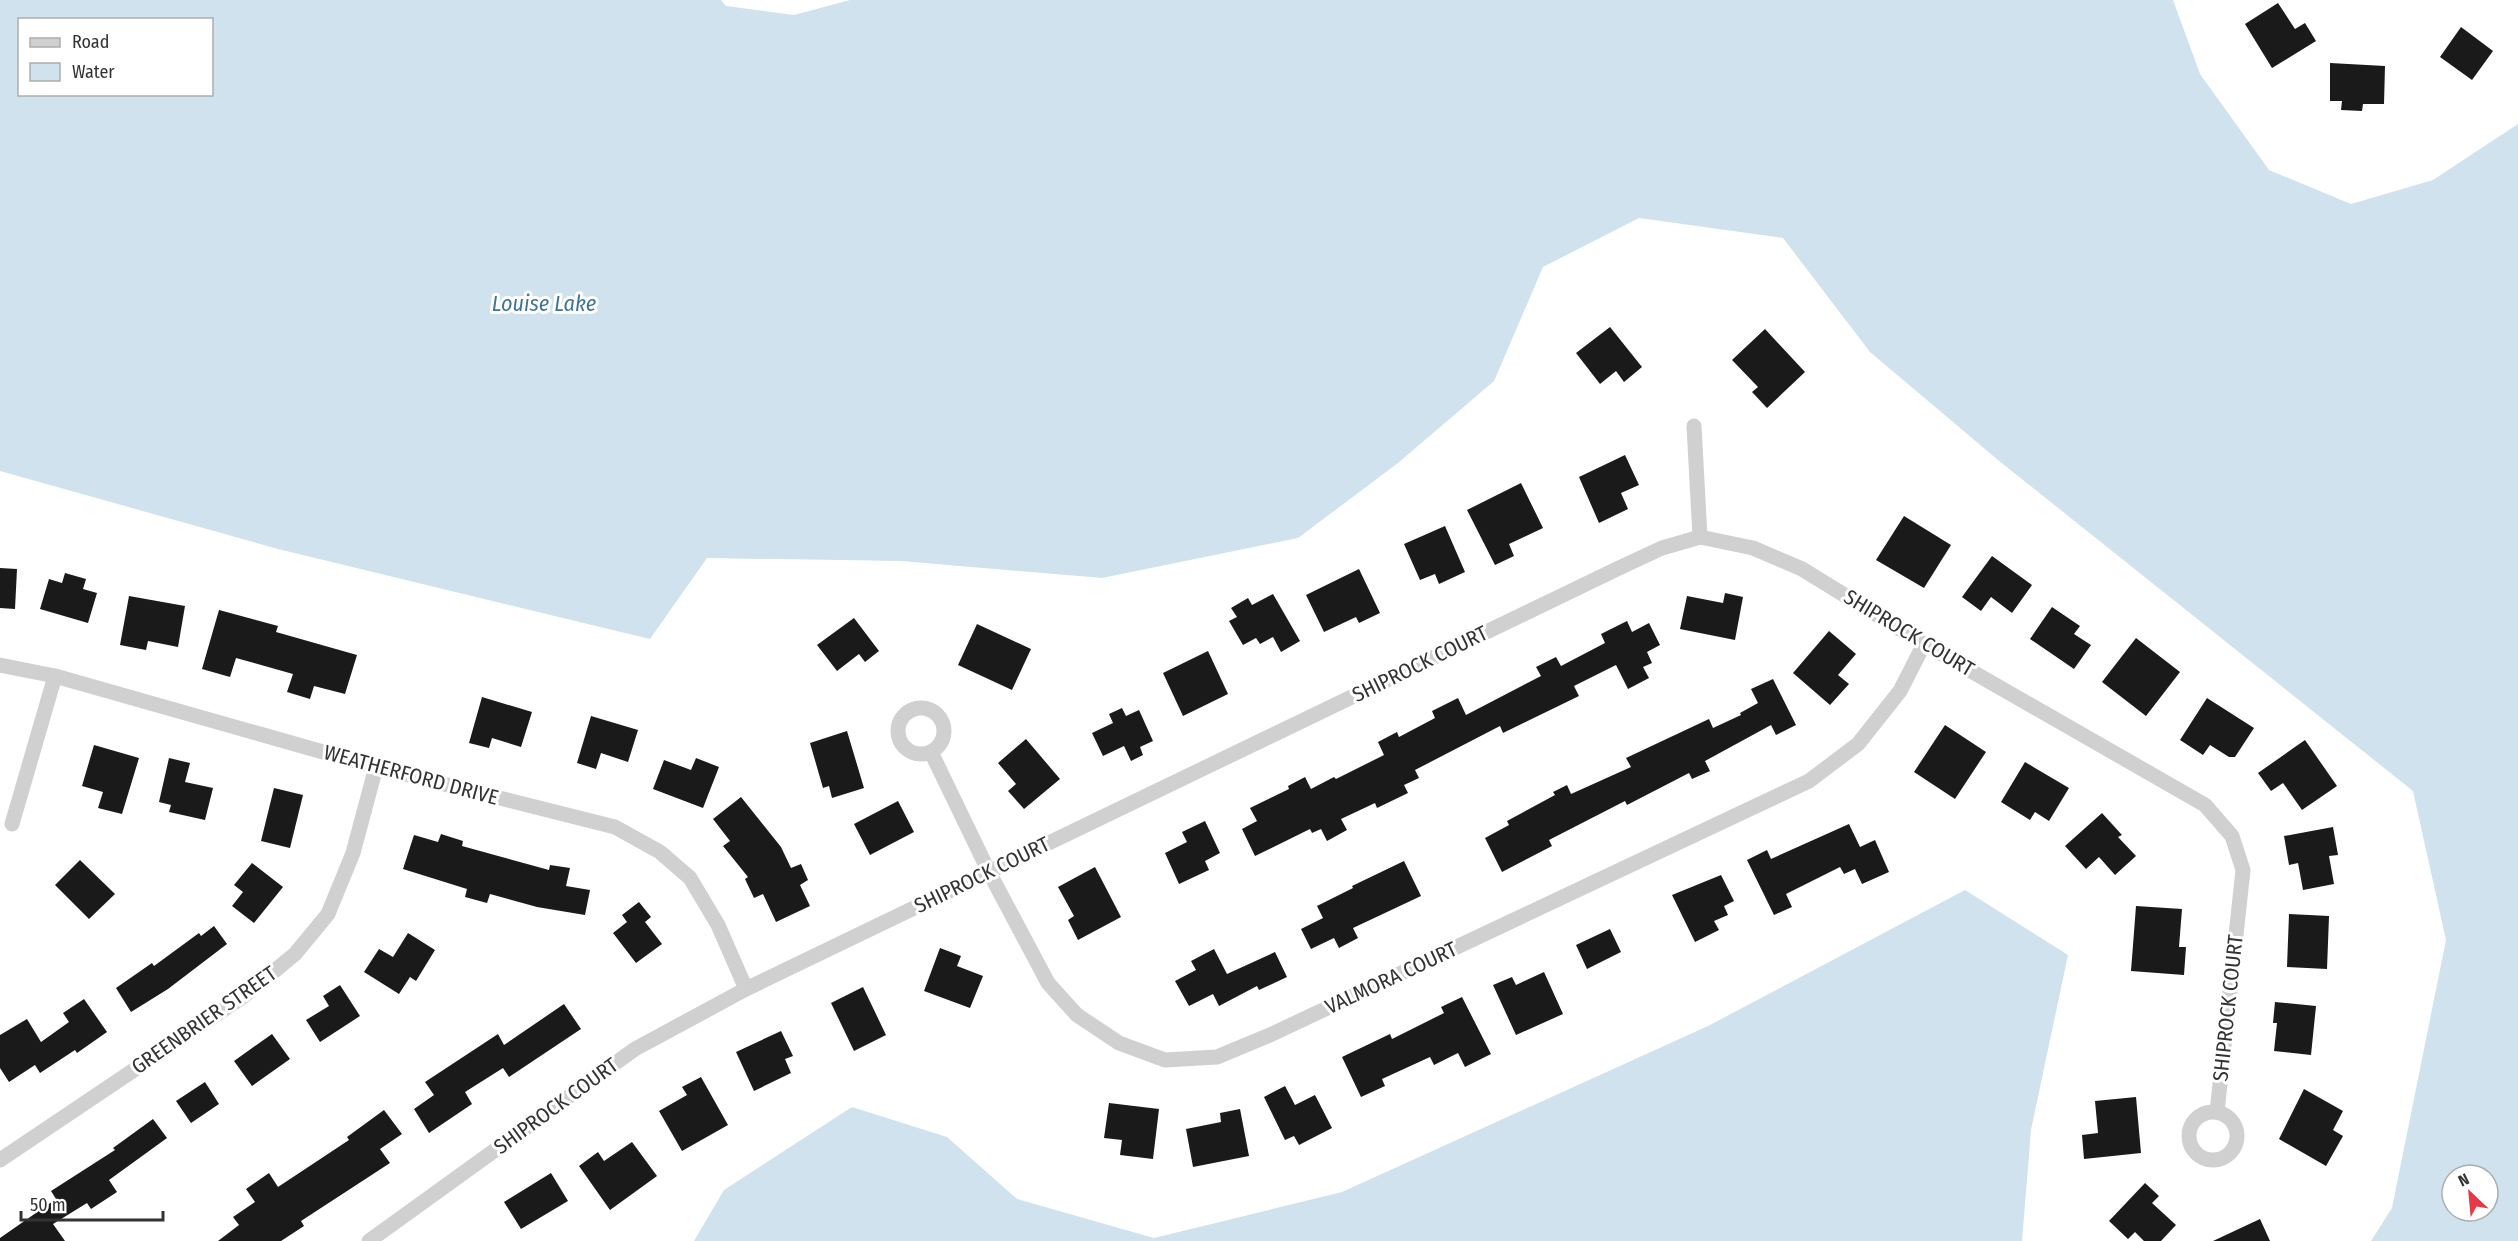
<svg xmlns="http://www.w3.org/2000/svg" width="2518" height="1241" font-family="'Fira Sans Condensed',sans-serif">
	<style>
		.water { fill: #cfe2ee; fill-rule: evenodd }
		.building { fill: #1a1a1a }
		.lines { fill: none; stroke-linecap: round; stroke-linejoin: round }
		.street { stroke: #d0d0d0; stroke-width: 15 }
		.labels { text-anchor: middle; stroke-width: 6; stroke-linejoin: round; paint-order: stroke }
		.street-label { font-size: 21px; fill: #333; stroke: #fff }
		.water-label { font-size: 22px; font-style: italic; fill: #3f7597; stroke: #fff }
	</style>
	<rect width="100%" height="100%" fill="#fff"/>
	<g class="water">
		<path d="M0 0H721L726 6 794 15 850 0H2173L2200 74 2269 170 2351 204 2433 180 2518 124V1241H2371L2392 1208 2446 940 2413 791 1998 460 1870 352 1783 238 1639 218 1543 267 1494 381 1398 463 1298 538 1102 578 901 561 707 558 650 639 278 549 0 471ZM20 20H212V94H20ZM2452 1175H2488V1211H2452Z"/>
		<path d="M1965 890 2068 955 2031 1130 2022 1241H694L724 1190 852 1107 947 1137 1017 1199 1154 1238 1342 1192 1708 1026Z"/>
	</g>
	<g class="building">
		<path d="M2278 3 2295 29 2305 23 2316 41 2272 68 2245 24Z"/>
		<path d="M2461 27 2493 51 2472 80 2440 57Z"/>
		<path d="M2330 63 2385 66 2384 104H2363L2362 111 2341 110 2342 101H2330Z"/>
		<path d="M1610 327 1642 367 1624 382 1616 371 1600 384 1576 353Z"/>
		<path d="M1765 329 1805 372 1767 408 1752 392 1758 387 1732 360Z"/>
		<path d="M1625 455 1639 485 1621 493 1628 509 1599 523 1579 477Z"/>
		<path d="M1521 483 1543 528 1509 544 1514 556 1495 565 1467 510Z"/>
		<path d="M1904 516 1951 545 1924 588 1876 560Z"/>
		<path d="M1445 526 1465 572 1439 584 1435 574 1420 580 1404 544Z"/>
		<path d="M1992 556 2032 585 2012 613 1991 597 1981 611 1962 597Z"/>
		<path d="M0 568 17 569 15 609 0 608Z"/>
		<path d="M1359 569 1380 613 1359 623 1356 617 1324 632 1306 595Z"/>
		<path d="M65 573 86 579 83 589 97 593 88 623 40 609 49 579 62 583Z"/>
		<path d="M1725 593 1743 597 1735 640 1680 629 1687 596 1723 603Z"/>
		<path d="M1273 594 1300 641 1281 652 1273 637 1260 644 1256 638 1243 645 1229 621 1237 617 1231 608 1248 598 1252 605Z"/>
		<path d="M129 596 185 606 178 647 148 641 146 650 120 645Z"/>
		<path d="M2052 607 2080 626 2074 634 2091 645 2074 669 2030 639Z"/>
		<path d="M219 610 278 626 276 632 357 655 345 694 314 686 310 699 287 692 293 674 236 658 230 677 202 669Z"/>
		<path d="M854 618 879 651 865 662 859 654 837 671 817 645Z"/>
		<path d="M1627 621 1632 632 1649 623 1660 645 1647 652 1652 663 1643 667 1649 678 1628 689 1616 665 1574 686 1579 696 1503 733 1500 726 1415 770 1419 778 1404 785 1408 793 1377 808 1375 803 1341 819 1347 830 1327 841 1321 829 1312 833 1310 829 1255 856 1242 829 1257 821 1250 808 1289 789 1288 786 1305 777 1311 789 1334 777 1336 779 1384 755 1378 742 1397 732 1399 737 1435 718 1432 711 1458 698 1466 715 1541 676 1536 667 1556 657 1561 666 1605 643 1601 634Z"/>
		<path d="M977 624 1031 649 1012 690 958 665Z"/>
		<path d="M1829 631 1856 654 1838 675 1849 684 1830 705 1793 673Z"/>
		<path d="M2136 638 2180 672 2146 716 2102 682Z"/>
		<path d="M1208 651 1228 694 1183 716 1163 673Z"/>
		<path d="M1773 679 1796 725 1776 735 1771 725 1705 761 1710 771 1692 779 1689 773 1627 805 1625 801 1549 840 1552 846 1502 872 1485 838 1509 825 1507 821 1555 795 1553 792 1567 785 1571 794 1631 767 1626 758 1709 719 1713 728 1741 715 1740 713 1758 703 1751 689Z"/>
		<path d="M482 697 532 712 521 747 492 738 489 748 469 743Z"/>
		<path d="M2207 698 2254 728 2235 757H2229L2210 745 2203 755 2180 740Z"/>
		<path d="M1122 708 1126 716 1139 710 1153 741 1140 747 1143 755 1131 761 1124 746 1103 756 1092 733 1113 723 1109 714Z"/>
		<path d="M591 716 638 730 628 762 601 753 596 769 577 763Z"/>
		<path d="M1945 725 1986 752 1955 799 1914 772Z"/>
		<path d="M847 731 864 788 832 798 829 786 823 788 810 743Z"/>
		<path d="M1026 739 1060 779 1024 809 1008 791 1016 784 998 763Z"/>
		<path d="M2305 740 2337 786 2302 810 2283 783 2271 791 2258 773Z"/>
		<path d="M94 745 139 758 122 814 98 808 103 792 82 786Z"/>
		<path d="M169 758 190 763 185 782 213 788 205 820 169 812 171 805 159 802Z"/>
		<path d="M696 758 719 767 703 808 653 789 664 760 691 770Z"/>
		<path d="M2025 762 2069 788 2049 821 2035 812 2030 820 2001 802Z"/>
		<path d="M274 788 303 795 290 848 261 841Z"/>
		<path d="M741 797 781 847 791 868 801 864 808 880 800 885 810 906 776 922 763 894 754 898 745 879 748 877 723 846 730 841 713 819Z"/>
		<path d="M898 801 914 832 870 855 854 824Z"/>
		<path d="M2102 813 2122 835 2118 837 2136 856 2115 875 2099 857 2086 869 2065 846Z"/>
		<path d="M1205 821 1220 853 1205 861 1209 870 1179 884 1165 853 1187 842 1182 832Z"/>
		<path d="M1849 824 1860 847 1875 840 1889 872 1862 884 1855 869 1844 874 1840 867 1786 894 1792 907 1774 915 1747 860 1767 850 1771 859Z"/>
		<path d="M2333 827 2338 855 2329 856 2334 884 2303 890 2298 863 2289 865 2284 836Z"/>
		<path d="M441 834 463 841 462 846 549 870 550 865 570 868 566 886 590 890 585 915 537 907 490 894 487 903 465 897 467 889 403 869 414 835 438 842Z"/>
		<path d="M80 860 115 894 89 919 55 885Z"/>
		<path d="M1404 861 1421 896 1353 928 1358 938 1339 948 1334 938 1311 949 1301 929 1323 918 1317 906 1353 888 1352 886Z"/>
		<path d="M252 863 283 887 254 923 232 906 243 892 234 885Z"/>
		<path d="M1095 867 1121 917 1078 940 1068 920 1074 916 1058 887Z"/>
		<path d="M1721 875 1734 901 1724 906 1728 915 1714 921 1719 930 1695 942 1672 895Z"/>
		<path d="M639 902 651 917 645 922 662 944 636 963 613 933 627 922 622 915Z"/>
		<path d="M2136 906 2182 909 2179 947H2186L2184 975 2131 971Z"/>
		<path d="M2289 914 2329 916 2327 969 2287 967Z"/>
		<path d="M214 926 227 944 168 989 131 1012 116 988 152 963 154 966 199 933 201 936Z"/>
		<path d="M1610 929 1621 952 1587 969 1576 945Z"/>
		<path d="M408 933 435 950 416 981 410 977 399 994 364 972 379 949 393 957Z"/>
		<path d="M940 948 961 956 957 966 983 976 970 1008 924 991Z"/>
		<path d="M1214 949 1227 974 1275 952 1287 977 1259 990 1257 986 1219 1006 1213 994 1189 1006 1175 981 1196 970 1191 961Z"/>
		<path d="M1544 972 1563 1014 1516 1035 1493 985 1512 977 1516 985Z"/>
		<path d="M340 985 360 1016 320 1042 306 1020 329 1006 323 996Z"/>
		<path d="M863 987 886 1035 854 1051 831 1003Z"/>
		<path d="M1462 997 1491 1054 1465 1067 1458 1053 1434 1065 1430 1057 1382 1079 1385 1086 1361 1097 1342 1057 1390 1034 1392 1039 1444 1013 1441 1007Z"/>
		<path d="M84 999 107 1032 77 1053 75 1050 40 1073 35 1065 9 1082 0 1068V1035L27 1019 41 1042 69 1022 63 1013Z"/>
		<path d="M2275 1002 2316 1006 2311 1055 2274 1051 2277 1023H2273Z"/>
		<path d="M564 1004 581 1029 509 1077 503 1068 465 1092 472 1104 429 1133 414 1109 434 1095 425 1082 498 1034 504 1045Z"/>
		<path d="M781 1031 793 1056 785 1059 791 1073 754 1091 736 1052Z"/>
		<path d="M272 1034 290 1059 252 1086 234 1061Z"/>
		<path d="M701 1077 728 1125 682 1151 659 1111 687 1095 682 1087Z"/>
		<path d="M205 1082 219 1104 191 1123 176 1101Z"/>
		<path d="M1285 1086 1295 1105 1315 1095 1332 1128 1299 1145 1294 1136 1285 1140 1264 1097Z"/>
		<path d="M2304 1089 2343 1111 2333 1130 2343 1136 2326 1166 2279 1139Z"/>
		<path d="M2136 1097 2141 1153 2084 1159 2082 1135 2098 1133 2095 1101Z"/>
		<path d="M1109 1103 1159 1109 1153 1159 1120 1155 1122 1140 1104 1138Z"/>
		<path d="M1240 1109 1249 1156 1193 1167 1186 1129 1221 1122 1220 1113Z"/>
		<path d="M384 1110 402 1134 380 1149 390 1163 301 1221 304 1226 281 1241H218L239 1225 233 1217 255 1202 246 1189 269 1173 278 1187 349 1140 347 1137Z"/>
		<path d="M153 1119 167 1138 109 1180 117 1192 91 1209 87 1203 53 1224 65 1241H0V1238L56 1199 51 1191 115 1150 113 1148Z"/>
		<path d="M632 1142 657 1176 610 1210 579 1166 598 1152 604 1161Z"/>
		<path d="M551 1173 568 1201 521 1229 504 1202Z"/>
		<path d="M2145 1183 2159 1196 2152 1203 2176 1225 2161 1241H2144L2135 1232 2128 1239 2109 1221Z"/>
		<path d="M2260 1219 2270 1241H2213Z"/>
	</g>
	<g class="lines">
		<g class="street">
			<path d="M1694 426 1700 537"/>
			<path d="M0 665 55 676 376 767 615 827 660 852 690 878 718 925 746 989"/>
			<circle cx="921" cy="731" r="23"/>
			<path d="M931 752 989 872 1048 983 1077 1015 1119 1043 1165 1060 1217 1057 1270 1035 1809 781 1858 744 1900 691 1924 644"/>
			<path d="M12 824 55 676"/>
			<circle cx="2213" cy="1136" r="24"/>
			<path d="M0 1160 244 996 295 954 328 914 353 853 376 767"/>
			<path d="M369 1241 635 1049 746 989 1619 568 1662 548 1700 537 1753 548 1802 569 1924 644 2205 805 2232 836 2243 870 2217 1112"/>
		</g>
	</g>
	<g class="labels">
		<g class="street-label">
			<text transform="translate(1909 633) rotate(31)" y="7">SHIPROCK COURT</text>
			<text transform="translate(1420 664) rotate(-26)" y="7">SHIPROCK COURT</text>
			<text transform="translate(411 775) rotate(15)" y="7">WEATHERFORD DRIVE</text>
			<text transform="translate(982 875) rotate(-26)" y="7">SHIPROCK COURT</text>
			<text transform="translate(1391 978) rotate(-25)" y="7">VALMORA COURT</text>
			<text transform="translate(2228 1008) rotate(-84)" y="7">SHIPROCK COURT</text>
			<text transform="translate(204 1020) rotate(-35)" y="7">GREENBRIER STREET</text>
			<text transform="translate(556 1106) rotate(-36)" y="7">SHIPROCK COURT</text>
		</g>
		<g class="water-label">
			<text x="544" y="311">Louise Lake</text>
		</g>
	</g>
	<rect x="18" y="18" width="195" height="78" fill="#ffffff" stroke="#adadad" stroke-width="1.5"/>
	<rect x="30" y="38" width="30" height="9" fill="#d0d0d0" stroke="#adadad" stroke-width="1.5"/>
	<text x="72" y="48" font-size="18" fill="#333333">Road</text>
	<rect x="30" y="63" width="30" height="18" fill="#cfe2ee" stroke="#adadad" stroke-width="1.5"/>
	<text x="72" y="78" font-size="18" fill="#333333">Water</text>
	<g transform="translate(2470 1193) rotate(334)"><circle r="28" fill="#ffffff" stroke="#adadad" stroke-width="1.5"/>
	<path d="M0-4.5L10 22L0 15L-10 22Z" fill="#e63946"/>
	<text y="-9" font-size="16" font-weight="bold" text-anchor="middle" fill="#333333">N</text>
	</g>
	<path d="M21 1211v9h142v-9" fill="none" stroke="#333333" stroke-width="3"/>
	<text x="30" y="1211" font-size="18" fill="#333333" stroke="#ffffff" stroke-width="4.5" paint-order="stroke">50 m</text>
</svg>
